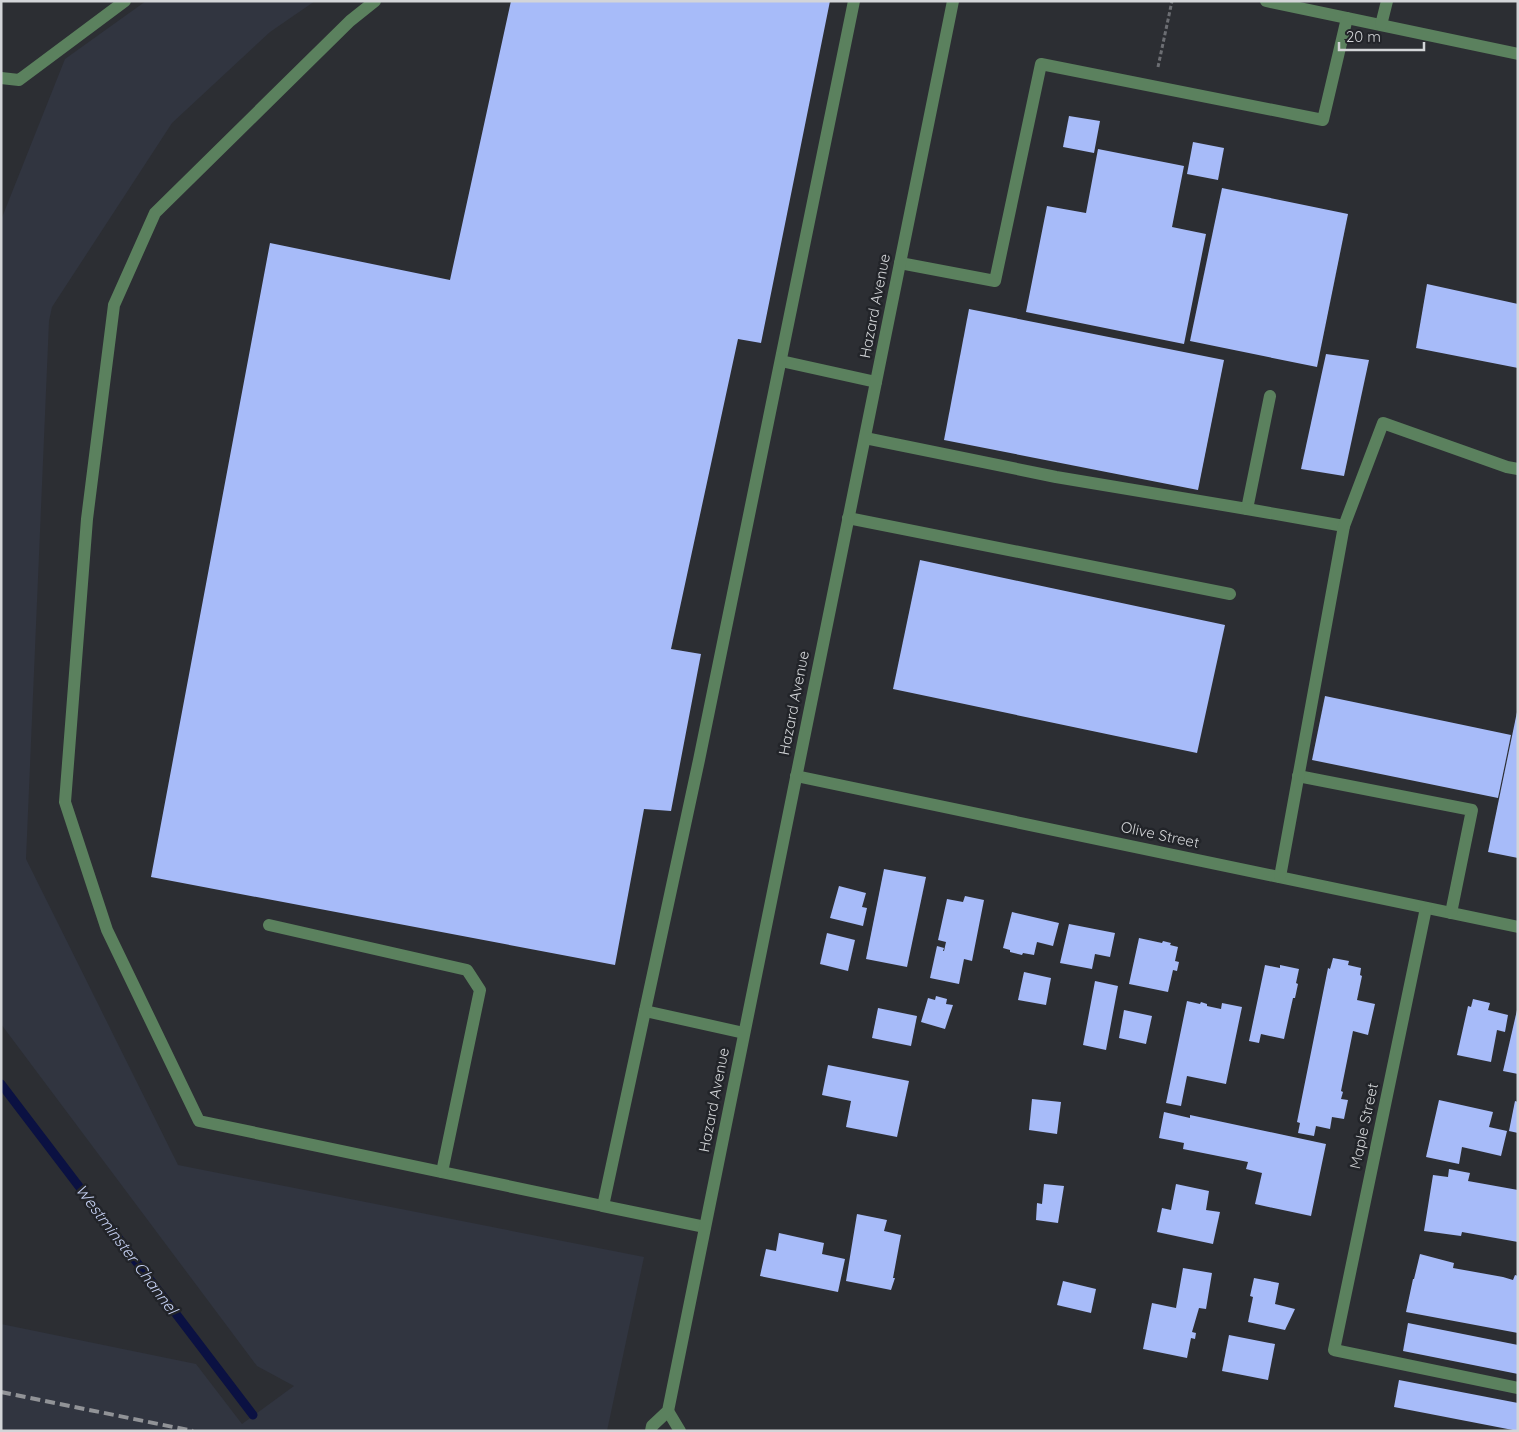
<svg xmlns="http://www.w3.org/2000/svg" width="1519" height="1432" font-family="Quicksand,sans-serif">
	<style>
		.built { fill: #313540 }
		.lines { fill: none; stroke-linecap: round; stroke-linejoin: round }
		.stream { stroke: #0b1142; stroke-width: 9 }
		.building { fill: #a7bbf9 }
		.path { stroke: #6c6e73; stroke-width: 3; stroke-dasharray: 4 2.5; stroke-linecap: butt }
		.minor { stroke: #5b815e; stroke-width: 12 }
		.rail { stroke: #919397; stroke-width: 4; stroke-dasharray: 10 5; stroke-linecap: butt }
		.labels { text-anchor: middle; stroke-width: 5; stroke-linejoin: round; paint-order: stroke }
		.street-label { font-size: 15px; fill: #d3d5d8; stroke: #222429 }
		.water-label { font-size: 16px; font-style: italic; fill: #c5d0f2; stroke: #222429 }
	</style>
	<rect width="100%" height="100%" fill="#2c2e33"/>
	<path class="built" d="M146 1H315L270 32 172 123 52 307 49 321 26 859 178 1165 644 1257 607 1431H1V1324L196 1364 242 1424 294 1386 257 1366 1 1024V220L65 59Z"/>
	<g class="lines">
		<path class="stream" d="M1 1084 253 1415"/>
	</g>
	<g class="building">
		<path d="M511 1H830L761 343 738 339 671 649 701 654 671 811 644 809 615 965 151 877 270 243 450 280Z"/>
		<path d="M1069 116 1100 121 1094 153 1063 147Z"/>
		<path d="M1193 142 1224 148 1218 180 1187 174Z"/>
		<path d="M1098 149 1184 166 1172 227 1206 234 1184 344 1026 312 1047 206 1086 213Z"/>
		<path d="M1222 188 1348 214 1317 367 1190 341Z"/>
		<path d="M1427 284 1518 304V368L1416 348Z"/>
		<path d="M969 309 1224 360 1198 490 944 440Z"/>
		<path d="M1326 354 1369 360 1344 476 1301 469Z"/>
		<path d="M920 560 1225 625 1197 753 893 689Z"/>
		<path d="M1325 696 1511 735 1498 798 1312 760Z"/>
		<path d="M1517 712H1518V858L1488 852Z"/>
		<path d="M884 869 926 877 907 967 866 959Z"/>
		<path d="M839 886 866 893 862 907 867 908 863 926 830 918Z"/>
		<path d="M965 896 984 900 972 961 964 959 959 984 930 978 937 946 944 948 943 951H944L946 942 938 940 947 899 963 902Z"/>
		<path d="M1012 912 1059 923 1053 946 1037 942 1034 955 1023 953 1022 955 1010 952V950L1003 948Z"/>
		<path d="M1069 924 1115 933 1110 957 1095 954 1092 969 1060 963Z"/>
		<path d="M827 933 855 940 848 971 820 964Z"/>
		<path d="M1139 938 1162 943 1163 941 1171 943 1170 945 1178 947 1175 961 1179 962 1177 971 1173 970 1168 992 1129 984Z"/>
		<path d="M1333 958 1349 961 1348 965 1361 968 1360 975 1362 976 1357 1000 1375 1004 1368 1035 1353 1031 1341 1091 1343 1092 1341 1099 1348 1100 1344 1119 1332 1117 1330 1129 1316 1126 1314 1136 1298 1133 1300 1123 1297 1122 1328 968 1330 969Z"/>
		<path d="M1265 965 1280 968V965L1299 969 1296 983 1298 984 1295 998H1293L1284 1039 1261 1034 1259 1043 1249 1041Z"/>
		<path d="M1024 972 1051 978 1046 1005 1018 1000Z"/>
		<path d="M1095 981 1118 986 1106 1050 1083 1045Z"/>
		<path d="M936 996 947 999 946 1004 953 1005 945 1029 921 1022 928 998 935 1000Z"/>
		<path d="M1473 999 1490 1003 1488 1010 1508 1015 1505 1032 1497 1030 1491 1062 1457 1055 1468 1006 1471 1007Z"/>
		<path d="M1187 1001 1200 1004 1201 1002 1207 1004V1006L1221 1009 1222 1003 1242 1007 1226 1084 1187 1076 1181 1106 1166 1103Z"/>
		<path d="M878 1008 917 1016 911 1046 872 1038Z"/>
		<path d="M1124 1010 1152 1016 1146 1044 1119 1038Z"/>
		<path d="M1517 1010 1518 1011V1074L1503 1071Z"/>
		<path d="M828 1065 909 1081 897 1137 846 1127 851 1101 822 1095Z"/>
		<path d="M1032 1099 1061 1102 1057 1134 1029 1130Z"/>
		<path d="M1439 1100 1493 1112 1489 1127 1507 1131 1501 1156 1462 1147 1459 1164 1426 1157Z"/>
		<path d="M1515 1101 1518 1102V1133L1509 1131Z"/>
		<path d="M1164 1112 1190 1118V1115L1326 1144 1311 1216 1255 1204 1262 1173 1246 1169 1248 1162 1183 1149 1184 1143 1159 1138Z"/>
		<path d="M1449 1169 1470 1173 1468 1181 1518 1190V1242L1462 1232 1461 1236 1424 1231 1433 1175 1448 1177Z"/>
		<path d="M1044 1184 1064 1186 1058 1223 1036 1220 1037 1203 1042 1204Z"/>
		<path d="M1176 1184 1209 1191 1206 1210 1220 1212 1213 1244 1157 1232 1162 1208 1171 1210Z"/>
		<path d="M857 1214 887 1220 884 1231 901 1235 893 1278H895L891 1290 846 1281Z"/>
		<path d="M779 1233 824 1243 822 1254 845 1259 838 1292 760 1276 766 1249 776 1251Z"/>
		<path d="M1420 1254 1454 1263 1453 1268 1503 1277 1513 1280 1515 1275 1518 1276V1333L1406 1312 1413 1279H1414Z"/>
		<path d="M1183 1268 1212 1273 1206 1309 1199 1308 1192 1332 1196 1333 1195 1339 1191 1338 1187 1358 1143 1349 1152 1303 1176 1308Z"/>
		<path d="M1254 1278 1279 1283 1275 1304 1295 1309 1285 1330 1248 1322 1253 1297 1250 1296Z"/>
		<path d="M1063 1281 1096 1289 1091 1313 1057 1305Z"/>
		<path d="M1408 1323 1518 1345V1374L1403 1351Z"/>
		<path d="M1229 1335 1275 1344 1268 1380 1222 1371Z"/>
		<path d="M1399 1380 1518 1403V1431L1394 1407Z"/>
	</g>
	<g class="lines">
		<path class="path" d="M1158 67 1172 1"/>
		<g class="minor">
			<path d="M375 1 350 21 155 213 114 305 87 519 65 802 107 930 199 1121 603 1206"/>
			<path d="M1266 1 1518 54"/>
			<path d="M1381 25 1387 1"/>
			<path d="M1 78 19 80 125 1"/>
			<path d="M900 263 995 281 1041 64 1323 120 1347 18"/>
			<path d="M781 361 876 382"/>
			<path d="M865 438 1056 477 1247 509 1270 396"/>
			<path d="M1247 509 1344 526"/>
			<path d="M848 518 1230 594"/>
			<path d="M796 776 1518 927"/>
			<path d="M1298 776 1472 810 1451 913"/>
			<path d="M1280 877 1344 526 1383 423 1507 467 1518 469"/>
			<path d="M1426 908 1334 1350 1518 1388"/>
			<path d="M269 925 467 970 480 990 442 1172"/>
			<path d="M645 1011 744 1033"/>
			<path d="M705 1227 603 1206 699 760 854 1"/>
			<path d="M668 1411 680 1431"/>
			<path d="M651 1431 652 1426 668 1411 953 1"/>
		</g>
		<path class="rail" d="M1 1392 193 1431"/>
	</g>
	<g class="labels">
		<g class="street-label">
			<text transform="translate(875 306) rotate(-79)" y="5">Hazard Avenue</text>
			<text transform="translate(794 703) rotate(-79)" y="5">Hazard Avenue</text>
			<text transform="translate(1160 835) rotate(12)" y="5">Olive Street</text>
			<text transform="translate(714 1100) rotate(-79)" y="5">Hazard Avenue</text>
			<text transform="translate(1364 1126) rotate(-78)" y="5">Maple Street</text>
		</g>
		<g class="water-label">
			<text transform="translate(127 1249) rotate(53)" y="6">Westminster Channel</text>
		</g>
	</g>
	<rect width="1519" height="1432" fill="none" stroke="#d3d5d8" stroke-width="5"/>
	<path d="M1339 42v8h85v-8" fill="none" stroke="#d3d5d8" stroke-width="2.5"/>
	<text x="1346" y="42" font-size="15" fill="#d3d5d8" stroke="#222429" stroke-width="4" paint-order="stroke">20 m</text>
</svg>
